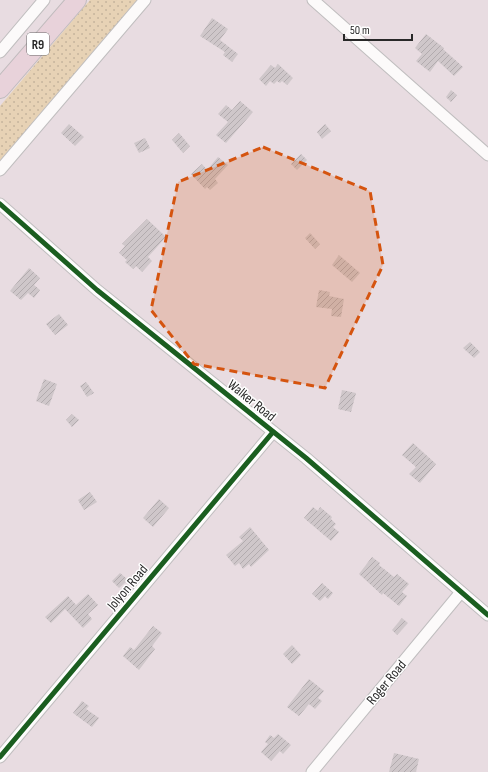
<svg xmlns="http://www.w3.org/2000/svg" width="488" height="772" font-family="'Sofia Sans Condensed',sans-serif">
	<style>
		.grass { fill: url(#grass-dots) }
		.building { fill: url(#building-hatch) }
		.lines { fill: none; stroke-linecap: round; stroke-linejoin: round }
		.minor-casing { stroke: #c0bebf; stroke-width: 13 }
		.trunk-casing { stroke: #c0bbbd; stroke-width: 20 }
		.minor { stroke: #fcfafa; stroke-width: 11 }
		.trunk { stroke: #e8d2da; stroke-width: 18 }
		.cycleway-casing { stroke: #fff; stroke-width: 8 }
		.cycleway { stroke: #1b5e20; stroke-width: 5 }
		.marked { fill: #d5540f; fill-opacity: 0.2; stroke: #d5540f; stroke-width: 3; stroke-dasharray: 8 5; stroke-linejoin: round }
		.labels { text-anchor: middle; stroke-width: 3; stroke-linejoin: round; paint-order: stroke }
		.shield { fill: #fff; stroke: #686868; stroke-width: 1 }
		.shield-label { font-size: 13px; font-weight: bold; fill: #282828 }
		.street-label { font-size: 14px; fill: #282828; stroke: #fff }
	</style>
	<defs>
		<pattern id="grass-dots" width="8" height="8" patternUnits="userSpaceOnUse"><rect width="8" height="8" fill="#e7d2b5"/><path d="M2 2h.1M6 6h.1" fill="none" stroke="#c6b49c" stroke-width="1.8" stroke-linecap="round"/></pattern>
		<pattern id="building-hatch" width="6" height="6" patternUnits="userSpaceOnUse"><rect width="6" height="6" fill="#cfc7ca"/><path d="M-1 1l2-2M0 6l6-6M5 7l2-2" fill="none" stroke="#b2abae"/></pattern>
	</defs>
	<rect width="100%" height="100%" fill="#e8dce1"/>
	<path class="grass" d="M90 0H141L0 165V106Z"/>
	<g class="building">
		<path d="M212 18 228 29 220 40 238 54 232 62 223 55 225 52 200 36Z"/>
		<path d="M426 34 444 48 443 49 463 67 454 76 438 61 430 72 416 61 422 54 415 48Z"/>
		<path d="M278 64 293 78 287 85 282 81 280 83 277 81 274 84 270 81 266 86 259 79 271 65 275 68Z"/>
		<path d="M451 90 457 95 451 102 446 97Z"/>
		<path d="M240 101 253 112 226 143 216 135 228 122 218 114 226 105 232 110Z"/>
		<path d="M69 124 84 137 75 146 61 133Z"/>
		<path d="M325 124 331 131 322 139 317 132Z"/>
		<path d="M179 133 190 146 183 153 172 140Z"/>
		<path d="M145 138 150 148 139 153 134 143Z"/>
		<path d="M301 154 307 160 297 170 291 164Z"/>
		<path d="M218 157 228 165 215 179 218 183 210 190 207 187 205 189 191 174 202 164 207 170Z"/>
		<path d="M147 219 166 237 148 257 152 261 142 272 136 266 133 269 125 262 127 260 119 253 125 246 122 244Z"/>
		<path d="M310 233 320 244 315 249 305 238Z"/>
		<path d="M339 255 360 273 352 282 332 265Z"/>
		<path d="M29 268 40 278 34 285 40 290 34 298 28 293 21 300 10 291Z"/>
		<path d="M319 290 330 292 329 296 344 299 341 317 331 316 332 309 316 307Z"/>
		<path d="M59 314 68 325 55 335 46 324Z"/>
		<path d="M470 342 480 352 474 358 463 348Z"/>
		<path d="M44 379 57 384 49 406 36 401Z"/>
		<path d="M86 382 94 393 87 397 80 386Z"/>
		<path d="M342 390 356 393 351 412 338 409Z"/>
		<path d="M72 414 79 420 72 427 66 420Z"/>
		<path d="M413 443 436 464 420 483 409 474 416 467 402 455Z"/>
		<path d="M90 492 97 502 84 510 78 500Z"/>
		<path d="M159 499 169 508 153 527 143 518Z"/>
		<path d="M313 507 318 511 320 507 332 517 331 519 336 524 333 527 339 532 331 541 304 518Z"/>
		<path d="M250 527 269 550 251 567 249 564 243 569 239 563 235 566 226 555 243 541 239 537Z"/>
		<path d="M372 557 380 563 379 565 394 577 397 574 409 584 402 592 407 596 399 606 383 593 382 595 359 574Z"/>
		<path d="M120 573 128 580 119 588 112 581Z"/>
		<path d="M322 583 333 593 328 599 325 596 320 601 312 594Z"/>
		<path d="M88 594 98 605 88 614 92 619 83 628 65 609 51 623 45 617 68 596 76 605Z"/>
		<path d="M402 618 408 623 397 635 392 630Z"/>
		<path d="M153 626 162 633 152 646 155 649 139 670 123 656 130 647 134 650Z"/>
		<path d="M292 645 301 655 292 664 283 654Z"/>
		<path d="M309 679 324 691 318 698 322 701 315 709 309 704 299 716 287 707Z"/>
		<path d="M82 701 89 706 86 709 99 718 92 727 73 713Z"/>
		<path d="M278 734 291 745 283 754 280 751 271 761 261 752 268 744 265 742 270 735 274 738Z"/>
		<path d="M394 753 419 759 416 772H389Z"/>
	</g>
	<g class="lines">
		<defs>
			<g id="minor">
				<path d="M313 0 488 155"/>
				<path d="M0 52 44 0"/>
				<path d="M0 170 145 0"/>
				<path d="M0 204 97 290 306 458 488 615"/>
				<path d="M0 757 273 432"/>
				<path d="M312 772 461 592"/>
			</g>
			<path id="trunk" d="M0 89 77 0"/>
		</defs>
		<use href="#minor" class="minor-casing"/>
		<use href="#trunk" class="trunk-casing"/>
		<use href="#minor" class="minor"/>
		<use href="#trunk" class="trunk"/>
		<defs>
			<g id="cycleway">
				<path d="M0 204 97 290 306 458 488 615"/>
				<path d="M0 757 273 432"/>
			</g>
		</defs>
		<use href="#cycleway" class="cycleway-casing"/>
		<use href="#cycleway" class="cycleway"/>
	</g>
	<path class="marked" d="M263 147 370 191 383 265 325 388 194 364 151 310 178 182Z"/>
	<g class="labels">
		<rect class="shield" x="27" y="33" width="22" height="22" rx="3"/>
		<g class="shield-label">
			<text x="38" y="49">R9</text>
		</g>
		<g class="street-label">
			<text transform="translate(252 400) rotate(39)" y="5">Walker Road</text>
			<text transform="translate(127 587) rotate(-50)" y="5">Jolyon Road</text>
			<text transform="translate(386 682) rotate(-50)" y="5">Roger Road</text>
		</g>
	</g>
	<path d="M344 34v6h68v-6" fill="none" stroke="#282828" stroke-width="2"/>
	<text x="350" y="34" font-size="12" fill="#282828" stroke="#ffffff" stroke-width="3" paint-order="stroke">50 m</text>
</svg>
